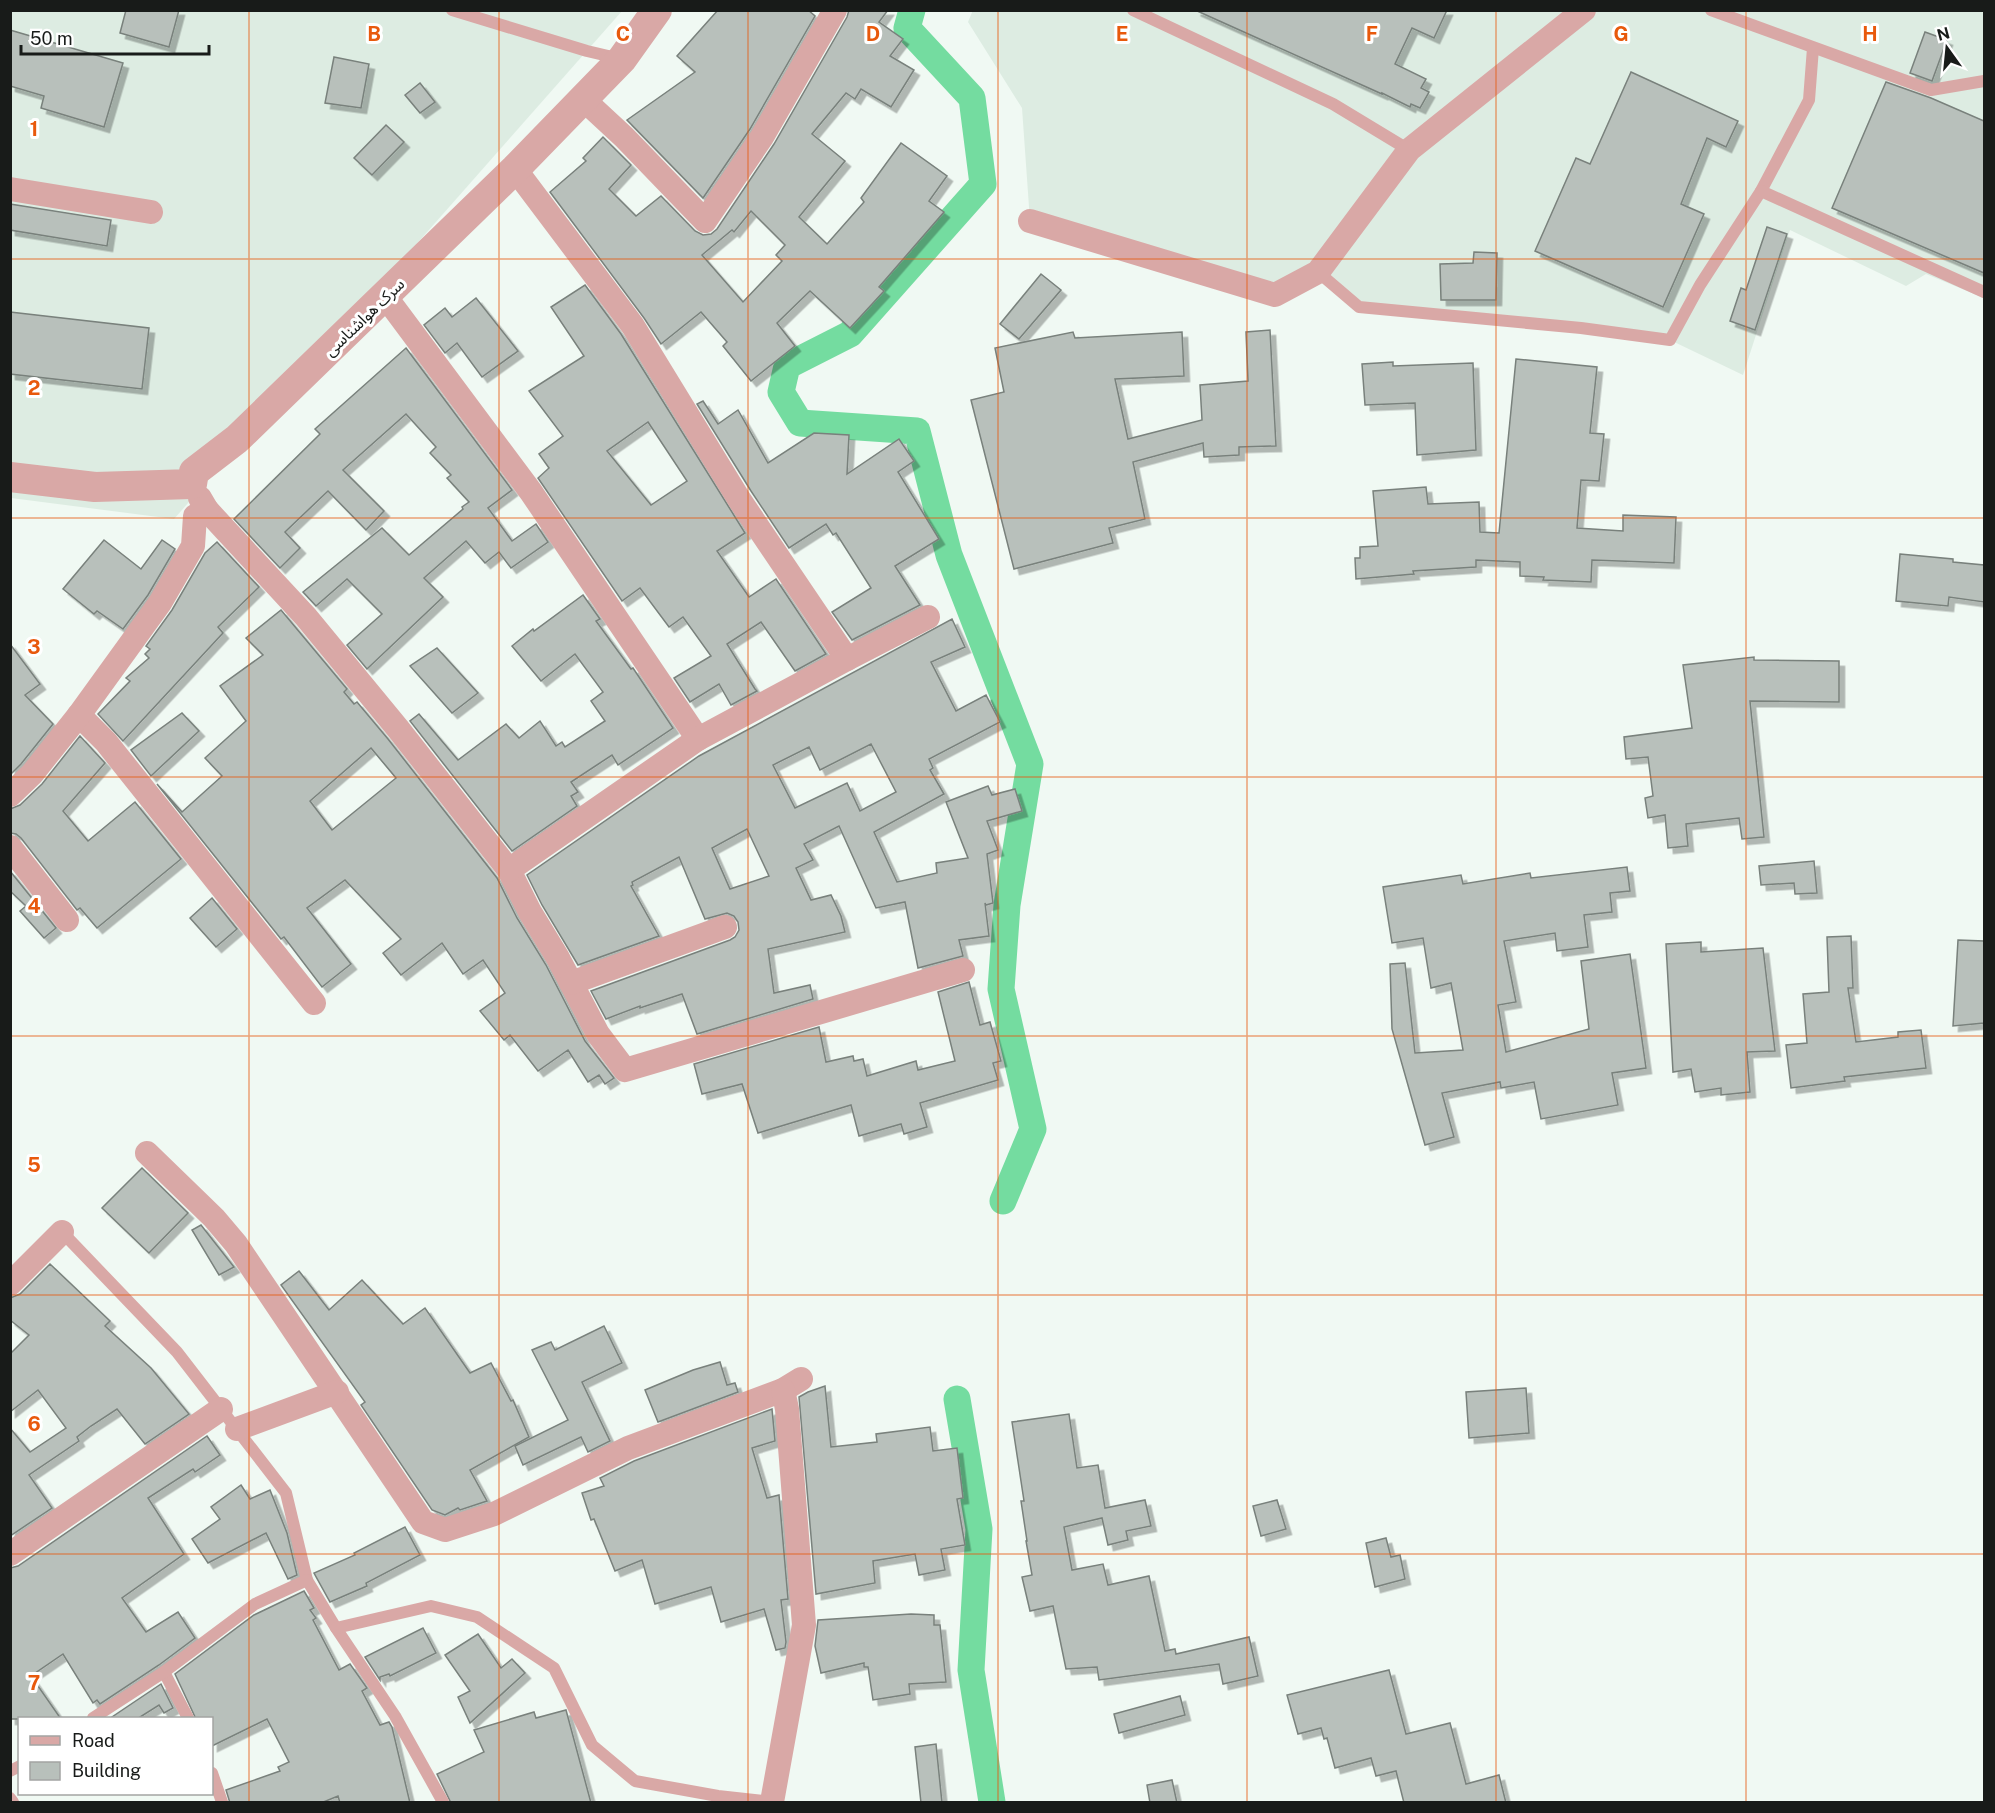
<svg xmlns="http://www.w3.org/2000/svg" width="1995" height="1813" font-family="'Public Sans','Noto Sans Arabic',sans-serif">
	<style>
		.built { fill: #ddece2 }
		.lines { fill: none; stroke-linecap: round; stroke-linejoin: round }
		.canal { stroke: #74dca0; stroke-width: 27 }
		.building { fill: #b8c0bb; stroke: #79817c; stroke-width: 1.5; fill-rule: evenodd; filter: url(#shadow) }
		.service { stroke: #d9a8a6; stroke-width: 12 }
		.minor { stroke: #d9a8a6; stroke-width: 24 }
		.tertiary { stroke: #d9a8a6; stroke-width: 30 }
		.grid { fill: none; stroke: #e8590c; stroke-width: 1.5; stroke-opacity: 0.55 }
		.labels { text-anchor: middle; stroke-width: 6; stroke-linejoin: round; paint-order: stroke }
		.street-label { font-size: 16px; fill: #181b19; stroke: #fff }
		.grid-label { font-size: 20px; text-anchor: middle; font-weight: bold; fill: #e8590c; stroke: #fff; stroke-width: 6; stroke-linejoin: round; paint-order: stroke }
	</style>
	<defs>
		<filter id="shadow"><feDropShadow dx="5.5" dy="5.5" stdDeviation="0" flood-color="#0004"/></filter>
	</defs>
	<rect width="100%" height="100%" fill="#f0f9f3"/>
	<g class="built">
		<path d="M973 10 1980 11 1984 13V298L1926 274 1906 286 1790 230 1743 375 1670 340 1359 307 1318 272 1275 295 1030 221 1022 108 968 22Z"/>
		<path d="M11 11H622L174 519 11 498Z"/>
	</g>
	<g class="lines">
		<g class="canal">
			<path d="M912 10 907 28 972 98 983 184 850 334 787 366 781 392 800 423 917 431 949 555 1030 764 1007 905 1001 989 1033 1129 1003 1201"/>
			<path d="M957 1399 979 1529 971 1670 992 1802"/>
		</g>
	</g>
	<g class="building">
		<path d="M126 10H179L169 47 120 33Z"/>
		<path d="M718 10H808L815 16 750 129 703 198 627 120 695 72 677 56Z"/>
		<path d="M849 10H888L879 22 903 39 890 56 914 70 891 107 861 89 855 99 846 93 812 134 845 161 799 217 827 244 864 202 861 198 901 143 947 176 929 201 944 212 879 287 884 291 850 328 810 291 777 323 795 346 751 381 723 346 727 342 701 312 661 344 644 318 550 192 586 161 583 158 603 137 631 165 609 189 636 216 661 196 695 231 703 235 711 234 717 229 774 144 847 17ZM751 211 785 245 776 255 782 261 743 302 702 255 732 230 734 232Z"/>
		<path d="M1195 10H1447L1434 38 1412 28 1395 64 1426 79 1421 88 1429 92 1420 108 1411 104 1410 107 1382 93V94Z"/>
		<path d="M10 30 123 63 104 127 41 108 44 96 10 86Z"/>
		<path d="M1925 32 1947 40 1932 81 1910 73Z"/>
		<path d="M334 57 369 64 361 108 325 103Z"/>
		<path d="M1631 72 1738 121 1726 147 1707 138 1681 204 1704 214 1663 307 1535 251 1576 158 1590 164Z"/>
		<path d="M1886 82 1931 98 1984 121V273L1832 208Z"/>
		<path d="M420 83 435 102 420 113 405 95Z"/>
		<path d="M386 125 404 142 372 175 354 158Z"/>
		<path d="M10 204 111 220 107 246 10 230Z"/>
		<path d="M1767 227 1787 234 1755 330 1730 321 1741 288 1746 290Z"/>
		<path d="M1474 252 1497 253 1496 300H1441L1440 264 1473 263Z"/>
		<path d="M1041 274 1061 290 1019 339 1000 324Z"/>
		<path d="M585 285 621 334 745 533 717 551 749 597 776 579 826 654 795 671 761 622 727 644 755 689 757 691 731 705 719 684 690 702 674 678 711 656 683 617 669 627 640 588 622 601 538 478 549 468 539 454 563 436 529 391 584 356 551 307ZM648 422 687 481 651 505 607 451Z"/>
		<path d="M476 298 518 351 482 377 457 343 445 353 424 325 445 308 452 317Z"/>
		<path d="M10 312 149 328 142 389 10 374Z"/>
		<path d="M1270 330 1276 446 1239 447V455L1204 457 1203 443 1133 462 1145 519 1109 528 1113 543 1014 569 971 400 1004 392 995 348 1073 332 1075 338 1182 332 1184 376 1115 379 1128 439 1202 420 1200 385 1248 381 1246 332Z"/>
		<path d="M406 348 512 490 488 508 512 541 536 524 548 542 511 568 499 552 485 563 466 541 424 578 443 597 367 669 347 645 382 614 347 579 316 606 303 592 382 528 409 555 463 509 462 507 469 502 447 478 451 475 430 453 436 447 406 414 343 470 384 511 366 530 328 491 285 532 300 548 280 568 234 519 320 434 315 429Z"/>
		<path d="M1516 359 1597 367 1590 433 1604 434 1599 481 1581 480 1577 528 1623 531V515L1676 517 1674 563 1592 560 1591 582 1543 580 1544 577 1520 576V562L1476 560V567L1413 571 1414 574 1356 579 1355 558H1360V547L1378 546 1373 491 1426 487 1428 504 1479 502 1480 532 1499 533Z"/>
		<path d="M1393 362V366L1473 363 1476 450 1417 455 1415 403 1365 405 1362 364Z"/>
		<path d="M703 401 718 424 738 410 768 463 814 433 849 435 847 474 899 439 914 461 898 472 939 539 895 566 920 605 852 640 832 612 871 588 836 533 833 535 826 524 789 548 751 491 697 404Z"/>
		<path d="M104 540 141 569 162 540 175 549 148 595 123 629 97 611 94 614 63 589Z"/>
		<path d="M217 542 259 587 218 627 223 633 123 741 98 714 130 681 126 678 149 658 145 654 150 649 146 646 172 610 205 553Z"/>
		<path d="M1900 554 1953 559V562L1984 565V602L1949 597 1948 606 1896 601Z"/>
		<path d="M583 595 600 619 596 621 631 669 633 668 673 728 618 765 612 755 571 782 578 792 571 796 577 806 512 851 410 721 419 714 458 760 506 724 519 738 540 721 556 746 562 742 565 747 605 721 591 701 603 692 575 654 541 681 512 646 533 629 534 631Z"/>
		<path d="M281 610 347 689 344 692 354 704 357 702 388 739 497 878 517 918 546 965 585 1041 614 1078 605 1084 599 1075 588 1082 568 1050 538 1071 510 1035 504 1040 480 1011 505 993 483 960 463 974 442 943 401 975 383 953 401 939 345 880 307 908 351 964 322 987 284 937 281 939 157 784 182 812 222 776 205 758 246 721 220 686 263 655 246 638ZM371 748 396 778 332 830 310 801Z"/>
		<path d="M952 619 965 647 931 662 956 711 986 695 1000 722 929 759 933 768 930 770 944 794 874 832 897 882 937 873 936 863 968 858 946 802 988 786 992 795 1015 789 1022 811 987 821 998 850 987 854 993 903 986 905 985 903 989 936 959 940 963 956 918 968 905 902 876 908 839 826 804 844 813 860 796 868 811 900 831 895 841 916 845 932 768 949 774 993 810 985 813 999 697 1034 682 994 640 1008V1006L606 1019 591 991 730 940 735 937 739 930 738 922 734 916 727 913 705 919 679 857 632 882 633 885 631 886 659 936 578 965 542 905 527 875 699 756ZM871 744 896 792 860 811 847 783 795 808 773 765 809 747 820 770ZM747 829 769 876 730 889 712 848Z"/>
		<path d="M10 644 40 684 25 695 53 724 21 764 10 775Z"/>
		<path d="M437 648 478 693 452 713 410 666Z"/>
		<path d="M1754 657V660L1839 661V702L1750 701 1764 837 1742 839 1739 818 1686 824 1688 846 1668 848 1665 815 1648 818 1645 798 1653 796 1648 757 1626 759 1624 737 1692 728 1683 665Z"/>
		<path d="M182 713 199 731 151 776 131 750Z"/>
		<path d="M80 736 105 763 63 811 88 841 135 802 181 859 97 928 80 908 77 910 21 838 16 834 10 833V809L20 805 42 784Z"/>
		<path d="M1814 861 1817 893 1795 894 1794 883 1761 885 1759 866Z"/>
		<path d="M1627 867 1630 891 1610 893 1612 912 1584 915 1588 947 1557 951 1555 933 1504 941 1516 1002 1498 1005 1506 1052 1589 1029 1581 961 1630 954 1646 1068 1612 1073 1618 1105 1541 1119 1534 1082 1501 1088 1500 1082 1442 1093 1454 1137 1425 1145 1392 1029 1390 964 1405 963 1415 1053 1463 1050 1451 983 1431 988 1423 938 1392 943 1383 887 1461 875 1463 884 1530 873 1531 878Z"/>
		<path d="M10 871 56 928 44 938 20 911 26 906 10 891Z"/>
		<path d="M212 898 237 929 216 947 190 918Z"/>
		<path d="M1851 936 1853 988H1848L1856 1042 1898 1037V1032L1921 1030 1926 1068 1844 1077 1845 1081 1791 1088 1786 1045 1807 1043 1803 994 1829 992 1827 937Z"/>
		<path d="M1958 940 1984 941V1023L1953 1026Z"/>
		<path d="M1701 942V952L1763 948 1775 1051 1747 1052 1750 1092 1721 1095V1088L1695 1092 1691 1069 1673 1072 1666 944Z"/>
		<path d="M969 982 980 1025 990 1022 1001 1061 993 1063 998 1080 920 1103 927 1127 904 1134 901 1124 859 1136 851 1105 758 1133 742 1084 702 1094 694 1064 819 1027 826 1062 853 1056 854 1061 863 1059 867 1076 916 1061 918 1070 955 1061 938 992Z"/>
		<path d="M142 1168 188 1213 149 1253 102 1208Z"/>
		<path d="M201 1225 234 1267 219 1275 192 1230Z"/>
		<path d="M50 1264 110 1321 105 1326 151 1368 189 1414 145 1444 117 1409 91 1426 77 1437 79 1441 29 1475 52 1508 10 1536V1428L30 1452 66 1428 38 1390 10 1412V1354L29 1335 10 1320V1298L20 1294Z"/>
		<path d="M299 1271 329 1310 362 1280 403 1324 425 1308 470 1373 491 1363 511 1401 513 1400 529 1437 470 1470 487 1501 460 1510 458 1508 445 1515 432 1510 361 1405 365 1402 281 1285Z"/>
		<path d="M604 1326 622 1363 582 1382 610 1441 588 1452 581 1437 523 1465 515 1446 568 1420 532 1350 551 1342 555 1350Z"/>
		<path d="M720 1362 727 1385 735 1383 738 1392 658 1422 645 1390 693 1370Z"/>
		<path d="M825 1386 831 1447 877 1442 876 1434 930 1427 933 1451 957 1448 963 1498 957 1499 965 1545 941 1549 945 1570 919 1575 915 1554 873 1561 875 1583 816 1594 799 1397 808 1392Z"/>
		<path d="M1526 1388 1529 1433 1469 1438 1466 1392Z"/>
		<path d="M772 1409 775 1441 752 1448 767 1498 779 1495 788 1599 781 1600 786 1642 785 1648 776 1650 764 1609 721 1622 711 1587 655 1604 642 1560 615 1571 594 1519 591 1520 582 1493 604 1486 600 1478 634 1461Z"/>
		<path d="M1069 1414 1077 1468 1098 1465 1105 1508 1145 1500 1151 1526 1126 1531 1128 1540 1108 1545 1102 1518 1064 1527 1072 1570 1103 1564 1108 1585 1149 1576 1165 1651 1175 1649 1176 1654 1249 1637 1258 1676 1223 1684 1219 1664 1099 1680 1097 1667 1066 1669 1053 1606 1030 1611 1022 1577 1032 1575 1026 1541H1027L1021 1501H1024L1012 1422Z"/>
		<path d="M207 1436 220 1455 195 1472 193 1469 148 1498 184 1554 122 1598 146 1632 178 1612 195 1638 159 1665 100 1704 97 1700 93 1703 63 1654 31 1676 61 1719H10V1568L18 1566Z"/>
		<path d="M241 1485 250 1499 270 1490 287 1533 297 1575 288 1579 266 1533 208 1563 192 1539 220 1519 211 1507Z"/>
		<path d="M1277 1500 1286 1529 1261 1536 1253 1506Z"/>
		<path d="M405 1527 420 1555 366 1583 367 1586 330 1602 314 1573 355 1555 354 1553Z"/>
		<path d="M1386 1538 1391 1557 1400 1555 1405 1579 1375 1587 1366 1543Z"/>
		<path d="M304 1591 314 1608 310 1610 316 1618 313 1620 339 1670 350 1664 367 1688 362 1691 380 1725 389 1722 392 1727 410 1803H340L338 1796 321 1803H230L226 1790 280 1771 278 1767 289 1762 267 1719 212 1746V1719H196L175 1674 254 1615Z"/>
		<path d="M911 1614 934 1615V1625H940L946 1682 909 1684 910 1694 873 1700 868 1667H864V1663L821 1673 815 1646 818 1620Z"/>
		<path d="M423 1628 436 1653 390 1676 389 1674 380 1677V1680L365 1657Z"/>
		<path d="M478 1634 501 1668 512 1659 525 1673 470 1723 458 1697 470 1691 445 1655Z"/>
		<path d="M1389 1670 1406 1734 1450 1723 1466 1784 1499 1775 1506 1803H1404L1396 1771 1376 1776 1371 1758 1335 1768 1327 1738 1324 1739 1321 1728 1298 1734 1287 1695Z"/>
		<path d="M161 1684 173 1708 164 1713 159 1705 137 1719H109Z"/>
		<path d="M1180 1696 1185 1715 1119 1733 1114 1714Z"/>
		<path d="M566 1710 591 1803H451L437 1774 484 1752 474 1730 534 1712 536 1718Z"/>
		<path d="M936 1744 942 1803H921L915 1747Z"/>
		<path d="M1172 1780 1177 1803H1150L1147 1785Z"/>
	</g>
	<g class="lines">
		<g class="service">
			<path d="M452 10 587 51 621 59"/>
			<path d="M1133 10 1333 104 1409 150"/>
			<path d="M1711 10 1931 90 1984 81"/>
			<path d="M1761 191 1809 100 1813 48"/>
			<path d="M1318 272 1359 307 1581 328 1670 340 1700 285 1761 191 1984 292"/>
			<path d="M62 1232 177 1352 286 1493 307 1580 336 1628 395 1716 443 1802"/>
			<path d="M336 1628 431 1606 477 1617 554 1668 592 1745 635 1781 718 1796 772 1802"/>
			<path d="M164 1672 188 1718"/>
			<path d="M93 1718 164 1672 255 1604 307 1580"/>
			<path d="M10 1771 20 1766"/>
			<path d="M212 1773 222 1802"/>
			<path d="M10 1798 13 1802"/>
		</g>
		<g class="minor">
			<path d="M583 99 624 137 705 221 762 137 835 10"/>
			<path d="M515 169 633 326 739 499 847 659"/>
			<path d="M10 189 151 212"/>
			<path d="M1030 221 1275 295 1318 272 1409 150 1584 10"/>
			<path d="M385 296 531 492 698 739"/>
			<path d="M207 510 306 617 399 730 509 870 530 912 558 958 598 1034 625 1070 963 970"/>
			<path d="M79 715 106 742 314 1003"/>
			<path d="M10 795 32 774 79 715 160 603 193 546 195 516 207 510 200 498"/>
			<path d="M10 847 67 920"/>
			<path d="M509 870 698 739 847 659 928 617"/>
			<path d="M571 983 725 927"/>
			<path d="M147 1153 214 1218 236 1244 423 1522 445 1530 494 1514 628 1448 783 1390 801 1379"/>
			<path d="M10 1284 62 1232"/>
			<path d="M237 1429 337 1392"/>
			<path d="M10 1554 221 1409"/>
			<path d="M772 1802 804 1625 787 1409 783 1390"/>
		</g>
		<path class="tertiary" d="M10 477 95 487 192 484 194 472 237 439 515 169 622 59 657 10"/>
	</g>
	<path class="grid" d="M249 10V1802M499 10V1802M748 10V1802M998 10V1802M1247 10V1802M1496 10V1802M1746 10V1802M10 259H1984M10 518H1984M10 777H1984M10 1036H1984M10 1295H1984M10 1554H1984"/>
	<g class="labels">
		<g class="street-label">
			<text transform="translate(364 317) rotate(-44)" y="6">سرک هواشناسی</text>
		</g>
	</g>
	<g class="grid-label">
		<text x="374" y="41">B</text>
		<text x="623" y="41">C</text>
		<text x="873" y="41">D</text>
		<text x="1122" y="41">E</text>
		<text x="1372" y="41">F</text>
		<text x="1621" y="41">G</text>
		<text x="1870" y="41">H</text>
		<text x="34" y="136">1</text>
		<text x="34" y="395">2</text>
		<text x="34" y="654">3</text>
		<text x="34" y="913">4</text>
		<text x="34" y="1172">5</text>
		<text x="34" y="1431">6</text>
		<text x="34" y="1690">7</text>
	</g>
	<rect width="1995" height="1813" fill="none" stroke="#181b19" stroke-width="24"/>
	<rect x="18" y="1717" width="195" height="78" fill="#ffffff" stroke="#a3a4a3" stroke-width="1.5"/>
	<rect x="30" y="1736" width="30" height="9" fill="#d9a8a6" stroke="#a3a4a3" stroke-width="1.5"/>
	<text x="72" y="1747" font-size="18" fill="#181b19">Road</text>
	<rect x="30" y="1762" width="30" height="18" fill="#b8c0bb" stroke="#a3a4a3" stroke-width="1.5"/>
	<text x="72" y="1777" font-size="18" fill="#181b19">Building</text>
	<g transform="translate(1947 48) rotate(345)" stroke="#ffffff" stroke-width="4.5" paint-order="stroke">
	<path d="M0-4.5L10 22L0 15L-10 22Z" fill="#181b19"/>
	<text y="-9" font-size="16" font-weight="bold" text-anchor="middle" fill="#181b19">N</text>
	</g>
	<path d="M21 45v9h188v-9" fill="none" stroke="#181b19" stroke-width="3"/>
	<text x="30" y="45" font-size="18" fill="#181b19" stroke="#ffffff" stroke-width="4.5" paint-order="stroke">50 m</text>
</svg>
